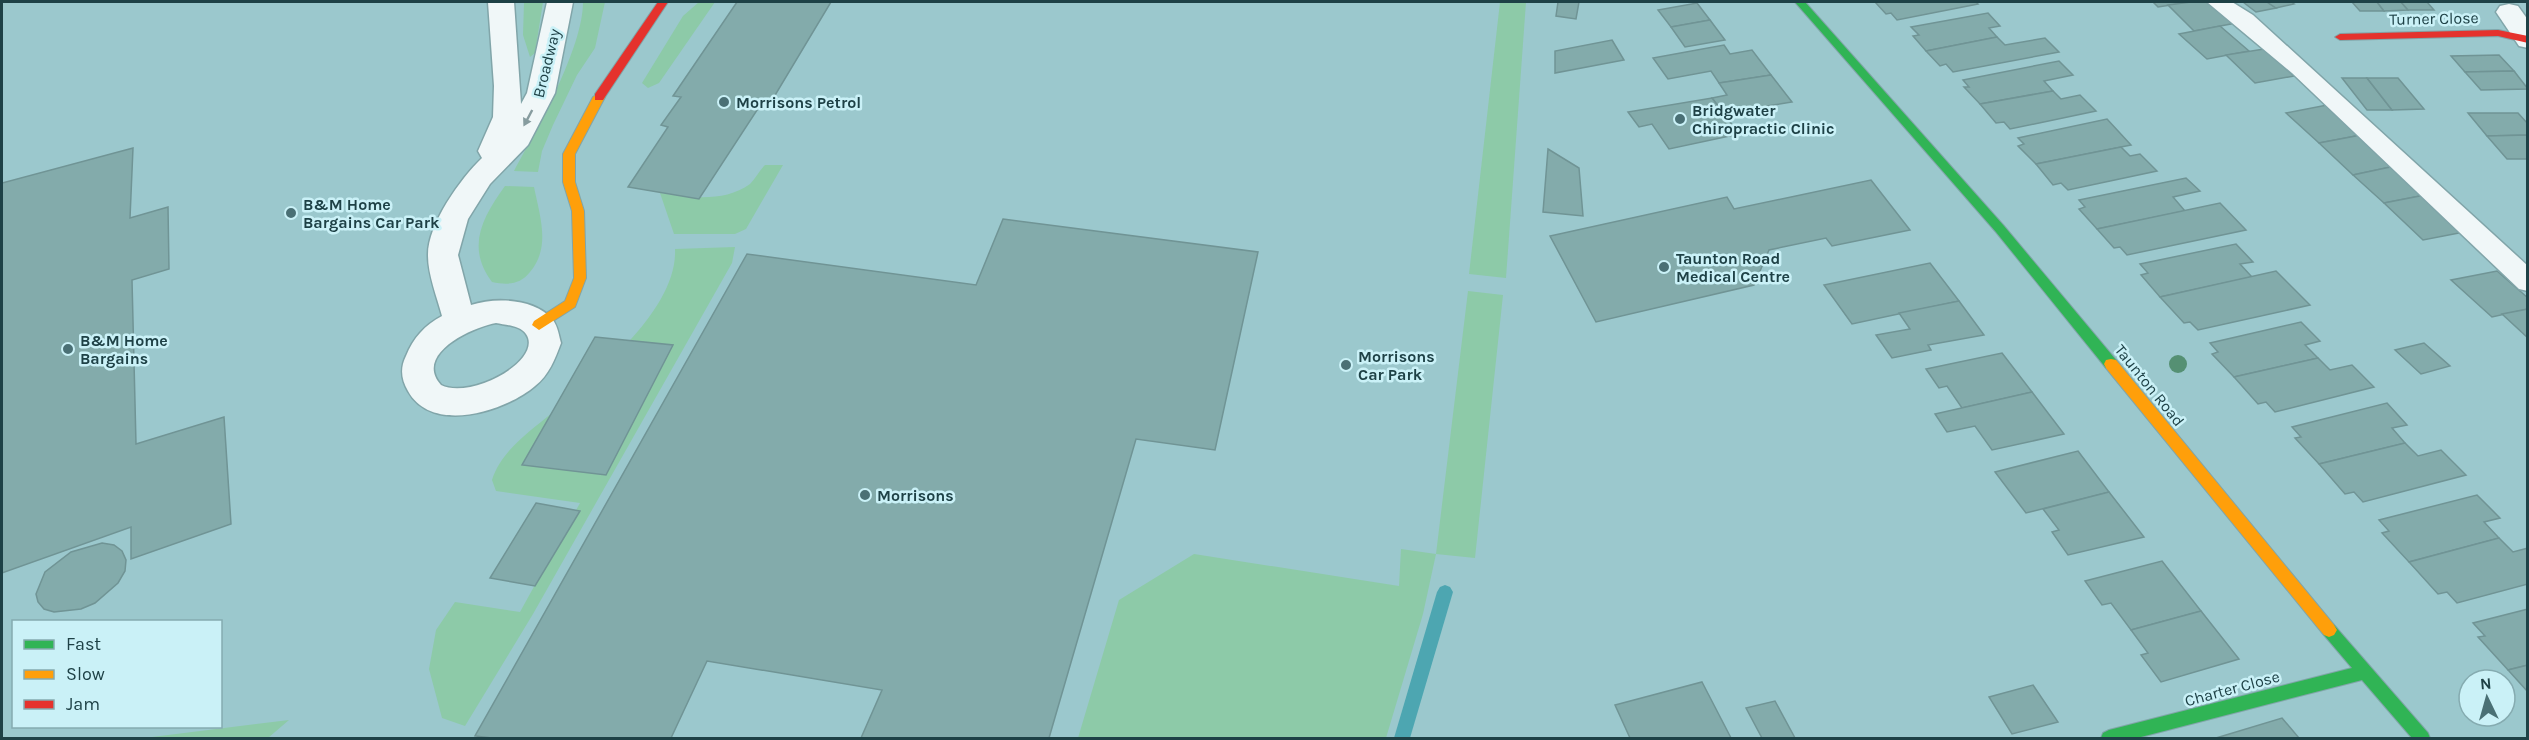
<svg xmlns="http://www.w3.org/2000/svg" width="2529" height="740" font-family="Karla,sans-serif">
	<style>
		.green { fill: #8dcaa8 }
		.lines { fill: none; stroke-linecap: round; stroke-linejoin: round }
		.stream { fill: #4da6b1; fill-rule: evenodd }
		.building { fill: #83abab; stroke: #709495; stroke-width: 1.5 }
		.lane-casing { stroke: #81a5a9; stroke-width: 3 }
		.street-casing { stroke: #81a5a9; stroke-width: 3 }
		.fast-casing { stroke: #81a5a9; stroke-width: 2 }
		.slow-casing { stroke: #81a5a9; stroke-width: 2 }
		.jam-casing { stroke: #81a5a9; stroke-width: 2 }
		.lane { fill: #f0f7f8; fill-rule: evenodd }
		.street { fill: #f0f7f8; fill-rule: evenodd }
		.fast { fill: #30b455; fill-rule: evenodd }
		.slow { fill: #ff9f0a; fill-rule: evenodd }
		.jam { fill: #e5322d; fill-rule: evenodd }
		.tree { fill: #559073 }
		.oneway { fill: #879c9f }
		.poi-dot { fill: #4a7075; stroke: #caf1f7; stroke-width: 2 }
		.labels { text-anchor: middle; stroke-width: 5; stroke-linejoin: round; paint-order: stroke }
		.street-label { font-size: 16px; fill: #1e4146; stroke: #caf1f7 }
		.poi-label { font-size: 16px; font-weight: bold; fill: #1e4146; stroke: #caf1f7; text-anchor: start }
	</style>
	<rect width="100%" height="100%" fill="#9bc8cd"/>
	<g class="green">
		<path d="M524 2H543L535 53 530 57 523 35Z"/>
		<path d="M583 2H605L595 48 577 75 553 125 542 151 538 172 514 171C537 129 583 48 583 2Z"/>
		<path d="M699 2H715L659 83 648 88 642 83 683 16Z"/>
		<path d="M1500 2H1526L1506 278 1469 274Z"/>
		<path d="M765 165H783L746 229 735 234H674L660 193C689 197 724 203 750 184 755 179 760 170 765 165Z"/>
		<path d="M505 186 534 187C540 217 551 247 530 272 520 285 507 285 492 282 466 247 482 218 505 186Z"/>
		<path d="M735 247 732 263 533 614 465 726 442 718 429 669 436 630 455 602 520 612 580 503 496 491 492 480C501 451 529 432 552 413 594 376 678 310 675 249Z"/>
		<path d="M1468 291 1503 295 1475 558 1436 554 1423 614 1386 738H1078L1119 600 1194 554 1399 586 1401 549 1436 554Z"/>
		<path d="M289 720 268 738H144Z"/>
	</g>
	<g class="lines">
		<path class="stream" d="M1445 585 1450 587 1453 592 1410 738H1394L1437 592 1440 587Z"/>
	</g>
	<g class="building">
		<path d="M737 2H831L768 107H759L699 199 628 187 668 127 661 125 681 97 673 96Z"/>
		<path d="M1558 2H1579L1576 19 1556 16Z"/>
		<path d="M1875 2H1976L1978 4 1897 20 1891 13 1886 14Z"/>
		<path d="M2153 2H2191L2158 7Z"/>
		<path d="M2191 2H2207L2236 23 2194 31 2168 5Z"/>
		<path d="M2243 2H2267L2276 8 2256 12Z"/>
		<path d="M2267 2H2291L2294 4 2276 8Z"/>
		<path d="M2352 2H2377L2384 11H2360Z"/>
		<path d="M2377 2H2401L2408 10 2384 11Z"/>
		<path d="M2401 2H2427L2434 10H2408Z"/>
		<path d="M1697 3 1710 20 1671 27 1658 10Z"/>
		<path d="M1988 13 2000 26 1989 28 1997 37 1926 51 1913 36 1919 35 1911 27Z"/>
		<path d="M1710 20 1725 40 1685 47 1671 27Z"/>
		<path d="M2220 26 2249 51 2207 59 2179 34Z"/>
		<path d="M1997 37 2005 45 2045 38 2059 52 1953 72 1946 64 1940 66 1926 51Z"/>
		<path d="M1612 40 1624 60 1555 73V51Z"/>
		<path d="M1724 45 1730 54 1752 50 1771 75 1719 83 1711 71 1668 79 1653 58Z"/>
		<path d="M2264 49 2294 76 2255 83 2226 55Z"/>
		<path d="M2499 55 2514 71 2465 72 2451 56Z"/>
		<path d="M2059 61 2073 75 2044 81 2053 91 1980 104 1964 87H1969L1963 80Z"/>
		<path d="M2514 71 2528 89 2481 90 2465 72Z"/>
		<path d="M1771 75 1792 102 1767 106 1765 116 1750 117 1738 112 1724 114 1712 98 1727 95 1719 83Z"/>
		<path d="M2342 78H2367L2392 110H2367Z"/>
		<path d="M2367 78H2398L2424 109 2392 110Z"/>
		<path d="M2053 91 2061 99 2080 95 2096 111 2010 129 2004 122 1996 123 1980 104Z"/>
		<path d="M1712 98 1739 134 1669 149 1652 124 1639 127 1628 112Z"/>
		<path d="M2327 105 2361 135 2319 143 2286 113Z"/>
		<path d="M2468 113H2518L2528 124V135L2487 136Z"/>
		<path d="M2107 119 2131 145 2036 164 2018 146 2024 144 2018 138Z"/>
		<path d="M2361 135 2395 166 2353 175 2319 143Z"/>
		<path d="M2528 135V159H2507L2487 136Z"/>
		<path d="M2121 147 2130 156 2140 154 2157 171 2068 190 2061 183 2053 185 2036 164Z"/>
		<path d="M133 148 130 218 168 207 169 269 132 280 136 444 224 417 231 524 131 559V527L2 573V183Z"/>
		<path d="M1548 149 1579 168 1583 216 1543 212Z"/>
		<path d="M2395 166 2425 195 2384 203 2353 175Z"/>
		<path d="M2186 178 2200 191 2173 197 2185 211 2097 229 2079 209 2085 207 2079 200Z"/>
		<path d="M1871 180 1910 230 1832 246 1826 238 1769 250 1754 285 1596 322 1550 236 1727 197 1734 209Z"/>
		<path d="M2425 195 2464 232 2423 240 2384 203Z"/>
		<path d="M2220 203 2246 230 2127 255 2120 247 2114 248 2097 229Z"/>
		<path d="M1003 219 1258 252 1215 450 1136 439 1049 738H861L882 690 707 661 671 738H492L475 736 747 254 976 285Z"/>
		<path d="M2236 244 2253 262 2240 264 2252 277 2160 297 2141 275 2148 273 2140 264Z"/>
		<path d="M1930 263 1959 301 1852 324 1824 285Z"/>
		<path d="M2276 271 2310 305 2198 330 2190 322 2184 323 2160 297Z"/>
		<path d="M2497 271 2528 298V309L2492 317 2451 280Z"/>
		<path d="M1959 301 1984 335 1928 345 1931 350 1892 358 1876 335 1910 329 1899 313Z"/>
		<path d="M2528 309V338L2502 314Z"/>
		<path d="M2301 322 2320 341 2305 345 2318 358 2234 377 2212 354 2218 352 2210 343Z"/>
		<path d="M595 337 673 345 606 475 522 465Z"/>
		<path d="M2424 343 2450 366 2421 374 2395 350Z"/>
		<path d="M2002 353 2032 392 1962 408 1947 386 1939 388 1926 369Z"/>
		<path d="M2318 358 2330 370 2352 365 2374 387 2275 412 2266 402 2258 404 2234 377Z"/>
		<path d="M2032 392 2064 434 1992 450 1975 426 1947 432 1935 414Z"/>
		<path d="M2387 403 2407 425 2392 428 2405 443 2319 464 2295 438 2301 437 2292 427Z"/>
		<path d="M2405 443 2418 456 2441 450 2466 475 2363 502 2354 492 2345 494 2319 464Z"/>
		<path d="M2078 451 2109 492 2026 513 1995 472Z"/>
		<path d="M2109 492 2144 537 2068 555 2052 532 2059 530 2043 509Z"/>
		<path d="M2477 495 2500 518 2484 522 2499 538 2409 562 2382 533 2389 531 2379 520Z"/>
		<path d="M536 503 580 511 535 586 490 578Z"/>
		<path d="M2499 538 2513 552 2528 548V584L2457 603 2447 592 2438 594 2409 562Z"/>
		<path d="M102 543 114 545 122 551 126 560 125 571 118 583 95 603 81 609 54 612 44 609 38 602 36 594 45 572 71 552Z"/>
		<path d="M2162 561 2201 611 2131 630 2111 603 2102 605 2085 581Z"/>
		<path d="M2528 609V665L2508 670 2478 637 2485 636 2473 623Z"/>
		<path d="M2201 611 2239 659 2161 682 2141 655 2148 653 2131 630Z"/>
		<path d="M2528 665V692L2508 670Z"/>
		<path d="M1702 682 1731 738H1630L1615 705Z"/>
		<path d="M2033 685 2058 722 2012 734 1989 697Z"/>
		<path d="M1775 701 1795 738H1762L1746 708Z"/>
		<path d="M2282 718 2299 738H2216Z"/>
	</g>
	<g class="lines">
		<defs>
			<path id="lane" d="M2207 2H2232L2253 15 2528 266V291L2519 289 2292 73Z"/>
			<g id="street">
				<path d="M488 2H514L521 104 527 93 547 2H573L555 93 528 145 490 184 468 219 458 255 471 305C495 297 535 298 553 320 558 327 559 336 561 343 555 359 549 375 535 386 506 411 432 435 408 391 401 379 400 368 406 356 413 338 425 325 442 316 437 297 428 275 428 256 427 225 461 178 482 158L478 151 493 117 494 86ZM496 323C505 325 520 325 526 334 544 360 471 400 441 385 413 354 473 327 496 323Z"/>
				<path d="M2509 4 2518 6 2528 20V48L2519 46 2496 12 2500 6Z"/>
			</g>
			<g id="fast">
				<path d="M1795 2H1805L2004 226 2116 360 2118 364 2116 368H2106L1996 232Z"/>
				<path d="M2329 623 2334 625 2428 733 2430 738H2412L2362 680 2137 738H2101L2103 733 2109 730 2352 668 2324 635 2321 630 2324 625Z"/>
			</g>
			<g id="slow">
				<path d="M599 93 605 97 575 154V182L584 211 586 278 575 307 539 330 532 325 534 321 565 301 574 278 572 211 563 182V154L593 97Z"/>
				<path d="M2111 359 2116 360 2334 625 2337 630 2334 635 2329 637 2324 635 2106 368 2104 364 2106 360Z"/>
			</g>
			<g id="jam">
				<path d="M658 2H668L603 100H595V94Z"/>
				<path d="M2498 30 2528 36V43L2498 36 2340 40 2335 37 2340 34Z"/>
			</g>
		</defs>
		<use href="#lane" class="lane-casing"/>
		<use href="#street" class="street-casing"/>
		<use href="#fast" class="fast-casing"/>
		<use href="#slow" class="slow-casing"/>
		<use href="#jam" class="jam-casing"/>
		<use href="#lane" class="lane"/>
		<use href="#street" class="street"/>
		<use href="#fast" class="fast"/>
		<use href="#slow" class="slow"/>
		<use href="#jam" class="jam"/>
	</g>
	<circle class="tree" cx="2178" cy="364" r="9"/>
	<defs><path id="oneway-solid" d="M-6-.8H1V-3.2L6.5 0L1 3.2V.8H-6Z" transform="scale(1.5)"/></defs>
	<use class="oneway" href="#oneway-solid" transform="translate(528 118) rotate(118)"/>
	<g class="poi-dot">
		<circle cx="724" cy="102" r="6"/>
		<circle cx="1680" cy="119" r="6"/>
		<circle cx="291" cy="213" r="6"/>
		<circle cx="1664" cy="267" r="6"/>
		<circle cx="68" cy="349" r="6"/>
		<circle cx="1346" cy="365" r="6"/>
		<circle cx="865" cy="495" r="6"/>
	</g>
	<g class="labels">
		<g class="street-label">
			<text transform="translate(2434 18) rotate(-1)" y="6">Turner Close</text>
			<text transform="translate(546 63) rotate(-76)" y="6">Broadway</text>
			<text transform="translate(2150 385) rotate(51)" y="6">Taunton Road</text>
			<text transform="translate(2232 688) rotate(-15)" y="6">Charter Close</text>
		</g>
		<g class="poi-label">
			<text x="736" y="108">Morrisons Petrol</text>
			<text x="1692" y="116">Bridgwater<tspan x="1692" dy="18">Chiropractic Clinic</tspan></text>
			<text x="303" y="210">B&amp;M Home<tspan x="303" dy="18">Bargains Car Park</tspan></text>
			<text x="1676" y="264">Taunton Road<tspan x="1676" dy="18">Medical Centre</tspan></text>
			<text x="80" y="346">B&amp;M Home<tspan x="80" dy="18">Bargains</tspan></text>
			<text x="1358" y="362">Morrisons<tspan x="1358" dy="18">Car Park</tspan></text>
			<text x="877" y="501">Morrisons</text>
		</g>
	</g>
	<rect width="2529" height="740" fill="none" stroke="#1e4146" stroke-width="6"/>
	<rect x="12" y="620" width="210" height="108" fill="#caf1f7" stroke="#85abb0" stroke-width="1.5"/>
	<rect x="24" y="640" width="30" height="9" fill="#30b455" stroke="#85abb0" stroke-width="1.5"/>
	<text x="66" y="650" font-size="18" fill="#1e4146">Fast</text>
	<rect x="24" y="670" width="30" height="9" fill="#ff9f0a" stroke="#85abb0" stroke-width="1.5"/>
	<text x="66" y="680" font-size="18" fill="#1e4146">Slow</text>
	<rect x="24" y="700" width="30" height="9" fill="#e5322d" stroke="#85abb0" stroke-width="1.5"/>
	<text x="66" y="710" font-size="18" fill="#1e4146">Jam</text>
	<g transform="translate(2487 698) rotate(355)"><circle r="28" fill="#caf1f7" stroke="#85abb0" stroke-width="1.5"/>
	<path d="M0-4.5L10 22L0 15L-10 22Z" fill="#4a7075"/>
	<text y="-9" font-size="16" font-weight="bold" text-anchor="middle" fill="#1e4146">N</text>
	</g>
</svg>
